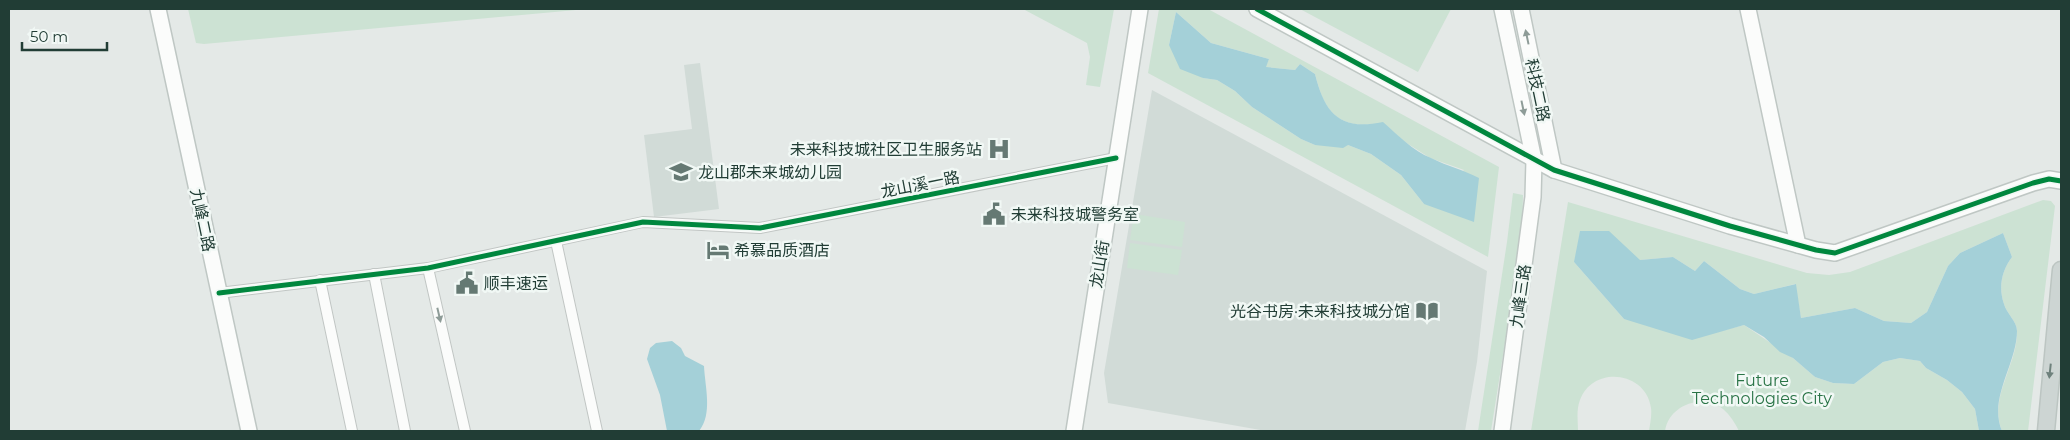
<svg xmlns="http://www.w3.org/2000/svg" width="2070" height="440" font-family="Montserrat,'Noto Sans SC',sans-serif">
	<style>
		.built { fill: #d1dbd7 }
		.green { fill: #cce2d3; fill-rule: evenodd }
		.water { fill: #a4d0d8 }
		.lines { fill: none; stroke-linecap: round; stroke-linejoin: round }
		.street-casing { stroke: #c1c6c4; stroke-width: 12 }
		.secondary-casing { stroke: #bfc7c4; stroke-width: 18 }
		.primary-casing { stroke: #bcc5c2; stroke-width: 19 }
		.street { stroke: #fbfcfb; stroke-width: 10 }
		.secondary { stroke: #fbfcfb; stroke-width: 15 }
		.primary { stroke: #cdd5d3; stroke-width: 16 }
		.cycleway-casing { stroke: #f1f8f5; stroke-width: 8 }
		.cycleway { stroke: #00873e; stroke-width: 5 }
		.oneway { fill: #8e9c98 }
		.oneway2 { fill: #6e817c }
		.labels { text-anchor: middle; stroke-width: 5; stroke-linejoin: round; paint-order: stroke }
		.street-label { font-size: 16px; fill: #213d35; stroke: #f1f8f5 }
		.poi-label { font-size: 16px; fill: #213d35; stroke: #f1f8f5; text-anchor: start }
		.park-label { font-size: 16px; fill: #2a7447; stroke: #f1f8f5 }
	</style>
	<rect width="100%" height="100%" fill="#e4e9e7"/>
	<g class="built">
		<path d="M700 63 719 209 654 217 644 135 692 129 684 65Z"/>
		<path d="M1152 90 1487 271 1477 362 1465 431H1266L1108 403 1104 373Z"/>
	</g>
	<g class="green">
		<path d="M188 9H587L204 44 196 43Z"/>
		<path d="M1023 9H1114L1100 87 1086 85 1090 57 1087 43Z"/>
		<path d="M1159 9H1208L1499 167 1488 257 1148 73ZM1176 12 1211 43 1269 59 1265 67 1295 70 1300 64 1315 74C1325 115 1340 130 1383 123L1405 142 1430 158 1464 170 1424 204 1401 175 1371 154 1348 145H1315L1301 139 1252 107 1235 91 1217 80 1203 78 1169 45Z"/>
		<path d="M1300 9H1451L1418 72Z"/>
		<path d="M1513 193 1523 195 1522 235 1491 431H1478L1507 242Z"/>
		<path d="M2043 200 2051 201 2055 206 2028 431H2002C1988 398 2018 364 2017 331 2017 321 2006 313 2004 304 1998 287 2002 270 2012 257L2003 233 1960 253 1948 266 1927 312 1911 323 1884 321 1855 308 1801 318 1795 284 1754 294 1740 289 1704 261 1695 271 1673 257 1640 260 1574 262 1624 319 1721 331 1744 325 1793 358 1815 377 1833 383 1854 384 1883 362 1900 358 1920 361 1926 368 1947 380 1962 392 1975 409 1979 431H1739C1735 423 1730 415 1723 409 1702 393 1669 405 1665 431H1649C1650 424 1652 416 1651 408 1646 371 1593 365 1580 400 1576 410 1578 421 1578 431H1531L1568 202 1807 273 1829 275 1850 272Z"/>
		<path d="M1134 214 1185 222 1182 247 1130 240Z"/>
		<path d="M1130 243 1182 250 1178 275 1127 268Z"/>
	</g>
	<g class="water">
		<path d="M1176 12 1211 43 1269 59 1266 67 1295 70 1300 64 1315 74C1325 114 1340 131 1383 122 1398 135 1413 151 1431 158 1447 166 1464 170 1479 178L1474 222 1424 204 1401 175 1371 154 1348 145 1343 148 1315 145 1301 139 1252 107 1235 91 1217 80 1203 78 1180 69 1169 45Z"/>
		<path d="M1580 231H1609L1640 260 1673 257 1695 271 1704 261 1740 289 1754 294 1796 284 1801 318 1855 308 1884 321 1911 323 1927 312 1948 266 1960 253 2003 233 2012 257C2002 270 1998 287 2004 304 2006 313 2017 321 2017 331 2017 364 1988 398 2002 431H1979L1975 409 1962 392 1947 380 1926 368 1920 361 1900 358 1883 362 1854 384 1833 383 1815 377 1793 358 1780 352 1764 337 1744 325 1692 340 1624 319 1574 262Z"/>
		<path d="M672 341 681 348 685 356 704 366C705 387 713 414 699 431H667L660 395 647 359 650 348 656 343Z"/>
	</g>
	<g class="lines">
		<defs>
			<g id="street">
				<path d="M556 241 597 431"/>
				<path d="M428 268 465 431"/>
				<path d="M374 274 405 431"/>
				<path d="M320 280 352 431"/>
				<path d="M219 293 428 268 643 222 760 228 1116 158"/>
			</g>
			<g id="secondary">
				<path d="M158 9 249 431"/>
				<path d="M1257 9 1554 170 1730 226 1816 250 1835 253 2033 183 2049 179 2061 181"/>
				<path d="M1521 9 1554 170"/>
				<path d="M1748 9 1798 245"/>
				<path d="M1074 431 1140 9"/>
				<path d="M1502 431 1533 197 1534 160 1502 9"/>
			</g>
			<path id="primary" d="M2046 431 2061 270"/>
		</defs>
		<use href="#street" class="street-casing"/>
		<use href="#secondary" class="secondary-casing"/>
		<use href="#primary" class="primary-casing"/>
		<use href="#street" class="street"/>
		<use href="#secondary" class="secondary"/>
		<use href="#primary" class="primary"/>
		<defs>
			<g id="cycleway">
				<path d="M1257 9 1554 170 1730 226 1816 250 1835 253 2033 183 2049 179 2061 181"/>
				<path d="M219 293 428 268 643 222 760 228 1116 158"/>
			</g>
		</defs>
		<use href="#cycleway" class="cycleway-casing"/>
		<use href="#cycleway" class="cycleway"/>
	</g>
	<defs><path id="oneway-solid" d="M-6-.8H1V-3.2L6.5 0L1 3.2V.8H-6Z" transform="scale(1.25)"/></defs>
	<g class="oneway">
		<use href="#oneway-solid" transform="translate(1527 37) rotate(-102)"/>
		<use href="#oneway-solid" transform="translate(1523 108) rotate(78)"/>
		<use href="#oneway-solid" transform="translate(439 315) rotate(77)"/>
	</g>
	<use class="oneway2" href="#oneway-solid" transform="translate(2050 371) rotate(96)"/>
	<defs>
		<symbol id="hospital-bare" viewBox="-9 -9 18 18"><path d="M-5-5h3v3.5h4V-5h3V5h-3V1.5h-4V5h-3Z" fill="#657973" stroke="#f1f8f5" stroke-width="2.5" paint-order="stroke"/></symbol>
		<symbol id="school-bare" viewBox="-9 -9 18 18"><path d="M0-5L7-2L0 1L-7-2ZM-4 1L0 2.5L4 1V4Q0 6-4 4Z" fill="#657973" stroke="#f1f8f5" stroke-width="2.5" paint-order="stroke"/></symbol>
		<symbol id="civic-bare" viewBox="-9 -9 18 18"><path d="M-.6-6.5H3V-4.5H.6V-3L4-1V1h2V6H-6V1h2V-1L-.6-3ZM-1.2 2.5V6h2.4V2.5Z" fill="#657973" stroke="#f1f8f5" stroke-width="2.5" paint-order="stroke"/></symbol>
		<symbol id="hotel-bare" viewBox="-9 -9 18 18"><path d="M-6-4.5h1.5V1H6V5H4.5V3h-9V5H-6ZM-4 0a1.8 1.8 0 1 1 3.6 0ZM.5 0V-2.5h3Q6-2.5 6 0Z" fill="#657973" stroke="#f1f8f5" stroke-width="2.5" paint-order="stroke"/></symbol>
		<symbol id="library-bare" viewBox="-9 -9 18 18"><path d="M-6-4Q-3-5.5-.7-3.5V5Q-3 3-6 4ZM6-4Q3-5.5 .7-3.5V5Q3 3 6 4Z" fill="#657973" stroke="#f1f8f5" stroke-width="2.5" paint-order="stroke"/></symbol>
	</defs>
	<g fill-rule="evenodd">
		<use href="#hospital-bare" x="983" y="133" width="32" height="32"/>
		<use href="#school-bare" x="665" y="156" width="32" height="32"/>
		<use href="#civic-bare" x="978" y="198" width="32" height="32"/>
		<use href="#hotel-bare" x="702" y="234" width="32" height="32"/>
		<use href="#civic-bare" x="451" y="267" width="32" height="32"/>
		<use href="#library-bare" x="1411" y="295" width="32" height="32"/>
	</g>
	<g class="labels">
		<g class="street-label">
			<text transform="translate(1538 90) rotate(78)" y="6">科技二路</text>
			<text transform="translate(920 184) rotate(-11)" y="6">龙山溪一路</text>
			<text transform="translate(203 220) rotate(78)" y="6">九峰二路</text>
			<text transform="translate(1099 264) rotate(-81)" y="6">龙山街</text>
			<text transform="translate(1520 296) rotate(-82)" y="6">九峰三路</text>
		</g>
		<g class="poi-label">
			<text x="982" y="155" text-anchor="end">未来科技城社区卫生服务站</text>
			<text x="698" y="178">龙山郡未来城幼儿园</text>
			<text x="1011" y="220">未来科技城警务室</text>
			<text x="734" y="256">希慕品质酒店</text>
			<text x="484" y="289">顺丰速运</text>
			<text x="1410" y="317" text-anchor="end">光谷书房·未来科技城分馆</text>
		</g>
		<g class="park-label">
			<text x="1762" y="386">Future<tspan x="1762" dy="18">Technologies City</tspan></text>
		</g>
	</g>
	<rect width="2070" height="440" fill="none" stroke="#213d35" stroke-width="20"/>
	<path d="M22 42v8h85v-8" fill="none" stroke="#213d35" stroke-width="2.5"/>
	<text x="30" y="42" font-size="15" fill="#213d35" stroke="#f1f8f5" stroke-width="4" paint-order="stroke">50 m</text>
</svg>
